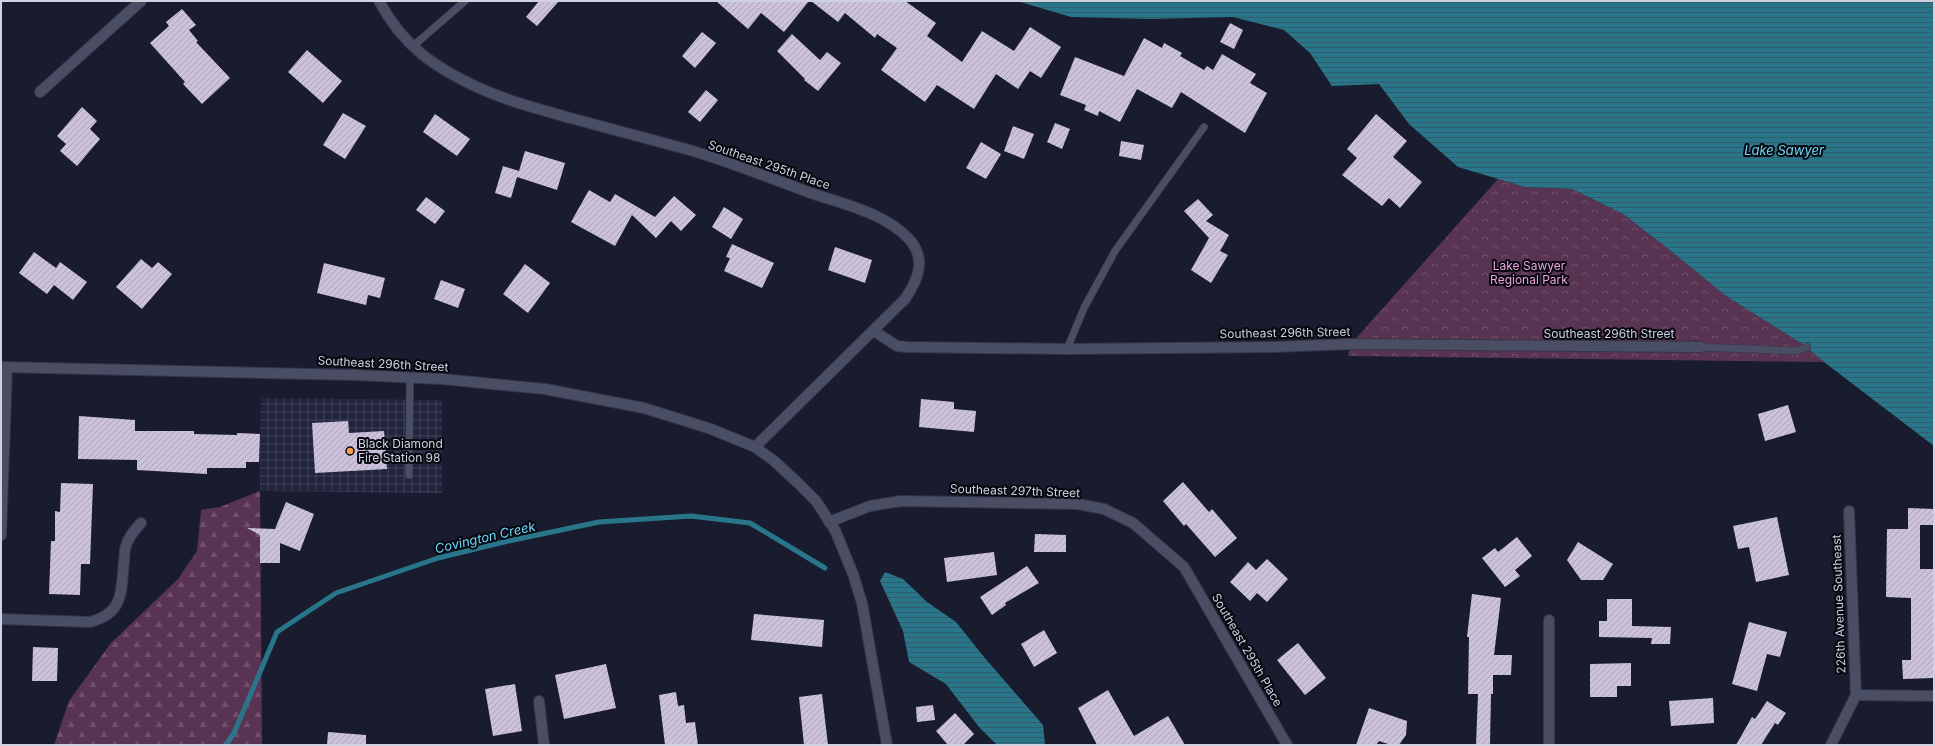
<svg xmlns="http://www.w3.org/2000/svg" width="1935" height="746" font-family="Inter,sans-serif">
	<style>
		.industrial { fill: url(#industrial-grid) }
		.forest { fill: url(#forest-firs) }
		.park { fill: url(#park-crowns) }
		.water { fill: url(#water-rules) }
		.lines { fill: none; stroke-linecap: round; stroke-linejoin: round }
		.stream { stroke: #29768a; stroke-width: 5 }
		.building { fill: url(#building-hatch) }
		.service-casing { stroke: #353746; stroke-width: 8 }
		.minor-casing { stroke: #353746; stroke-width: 12 }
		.tertiary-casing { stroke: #353746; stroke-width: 12 }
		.service { stroke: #4a4e64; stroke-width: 7 }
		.minor { stroke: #4a4e64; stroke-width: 10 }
		.tertiary { stroke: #4a4e64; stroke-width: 10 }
		.poi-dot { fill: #f9a04c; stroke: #06070f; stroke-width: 1.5 }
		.labels { text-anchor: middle; stroke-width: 4; stroke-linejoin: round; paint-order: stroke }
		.street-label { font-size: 12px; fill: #ced1de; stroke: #06070f }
		.park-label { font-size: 12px; fill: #eba4dc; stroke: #06070f }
		.poi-label { font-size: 12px; fill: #ced1de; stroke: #06070f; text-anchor: start }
		.water-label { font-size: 13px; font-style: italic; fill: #6ad9f8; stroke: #06070f }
	</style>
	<defs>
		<pattern id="industrial-grid" width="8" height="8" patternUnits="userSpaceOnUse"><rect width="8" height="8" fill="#21243d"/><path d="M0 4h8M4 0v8" fill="none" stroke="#404359"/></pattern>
		<pattern id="forest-firs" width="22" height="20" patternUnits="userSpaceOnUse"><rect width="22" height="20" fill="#593352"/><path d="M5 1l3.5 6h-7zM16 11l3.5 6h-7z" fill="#70506a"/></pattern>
		<pattern id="park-crowns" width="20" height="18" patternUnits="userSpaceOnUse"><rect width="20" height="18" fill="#593352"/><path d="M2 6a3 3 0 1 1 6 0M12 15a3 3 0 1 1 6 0" fill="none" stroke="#70506a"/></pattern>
		<pattern id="water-rules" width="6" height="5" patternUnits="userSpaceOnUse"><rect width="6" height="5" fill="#29768a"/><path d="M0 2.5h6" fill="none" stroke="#325d6a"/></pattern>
		<pattern id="building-hatch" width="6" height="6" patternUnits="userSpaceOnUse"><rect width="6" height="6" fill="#cdc2db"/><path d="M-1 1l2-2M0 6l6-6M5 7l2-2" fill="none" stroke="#a9a1b5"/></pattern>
	</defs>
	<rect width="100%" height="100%" fill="#191c2f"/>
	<path class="industrial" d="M261 398 442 400V493L260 491Z"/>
	<path class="forest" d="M260 491 262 745H54L69 701 111 643 178 579 197 551 201 510 220 507Z"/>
	<path class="park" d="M1498 179 1525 187 1572 189 1623 214 1666 247 1726 296 1804 345 1824 362 1348 356 1351 344Z"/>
	<g class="water">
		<path d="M1017 1H1934V446L1824 362 1804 345 1726 296 1666 247 1623 214 1572 189 1525 187 1458 167 1409 124 1379 84 1332 86 1310 53 1284 30 1233 17 1150 19 1071 17Z"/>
		<path d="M885 572 903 579 927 602 956 622 984 657 1043 725 1045 745H997L979 727 946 684 909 662 903 631 880 581Z"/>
	</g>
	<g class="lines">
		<path class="stream" d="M226 745 234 733 277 632 336 593 438 558 504 542 599 522 691 516 750 523 825 568"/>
	</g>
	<g class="building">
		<path d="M539 1H559L537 26 526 17Z"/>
		<path d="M716 1H809L784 32 761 13 748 29Z"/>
		<path d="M811 1H905L936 23 927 36 962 62 982 31 1014 51 1030 27 1061 47 1041 78 1030 71 1018 89 996 74 974 109 937 85 925 102 881 70 897 48 877 34 875 38 845 13 838 22Z"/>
		<path d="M182 9 196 25 189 30 198 41 196 42 230 78 202 104 183 84 185 82 150 43 169 26 166 22Z"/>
		<path d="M1230 23 1243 30 1234 49 1220 42Z"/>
		<path d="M702 32 716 43 695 68 682 56Z"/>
		<path d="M792 34 820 60 827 52 841 63 818 91 804 80 805 79 777 51Z"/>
		<path d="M1144 38 1162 48 1164 43 1182 53 1180 56 1204 70 1207 66 1213 70 1222 54 1256 74 1250 83 1267 93 1245 133 1181 92 1172 108 1137 89 1120 122 1099 111 1098 116 1084 110 1086 105 1060 95 1075 57 1124 76Z"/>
		<path d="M307 50 342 81 323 103 288 72Z"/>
		<path d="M706 90 718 100 700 122 688 112Z"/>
		<path d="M82 107 97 121 90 129 100 139 77 166 60 151 66 144 57 136Z"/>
		<path d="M343 113 366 126 345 159 323 145Z"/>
		<path d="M435 114 470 139 457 156 423 132Z"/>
		<path d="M1376 114 1407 141 1393 157 1422 182 1400 208 1389 198 1382 206 1342 175 1357 158 1347 149Z"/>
		<path d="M1055 123 1070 129 1062 149 1047 142Z"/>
		<path d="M1013 126 1034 134 1024 159 1004 151Z"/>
		<path d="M1121 141 1144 145 1141 160 1119 156Z"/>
		<path d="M981 142 1001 154 986 179 966 168Z"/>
		<path d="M525 151 565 163 557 190 517 177 511 198 495 193 503 166 519 171Z"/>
		<path d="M589 190 610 202 615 194 655 217 674 196 696 215 681 231 671 221 656 238 632 215 615 246 571 222Z"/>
		<path d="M426 197 445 211 435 224 416 210Z"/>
		<path d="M1198 199 1213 215 1206 221 1229 235 1220 251 1228 255 1211 283 1191 270 1209 238 1184 211Z"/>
		<path d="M724 207 743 219 731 239 712 227Z"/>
		<path d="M732 244 774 263 762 288 724 271 730 258 726 257Z"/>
		<path d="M835 247 872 260 865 283 828 270Z"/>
		<path d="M34 252 56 268 60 262 87 282 73 300 54 285 47 294 19 273Z"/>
		<path d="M141 259 152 268 158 262 172 274 142 309 116 287Z"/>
		<path d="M324 263 385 278 380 298 368 295 366 305 317 293Z"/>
		<path d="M525 264 550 283 528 313 503 294Z"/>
		<path d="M441 280 465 289 458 308 434 299Z"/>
		<path d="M921 399 954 402V409L976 411 974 432 919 427Z"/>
		<path d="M1788 405 1796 432 1765 441 1758 414Z"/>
		<path d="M79 416 135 420V431H194V434L237 435V433L260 434 259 462H246V468H207V474L137 470V460L78 459Z"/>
		<path d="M348 421 349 433 384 431 387 469 315 473 312 423Z"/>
		<path d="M1183 482 1209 512 1212 509 1237 538 1215 557 1186 524 1184 526 1163 501Z"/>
		<path d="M61 483 93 484 90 564H81L80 595 49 594 51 541H55V511L60 512Z"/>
		<path d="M286 502 314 514 300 551 280 543V563H260V535L247 528 275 529Z"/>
		<path d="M1908 508 1934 509V525H1920V569H1933L1934 678 1903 679 1902 660H1911V598L1886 597 1887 529H1908Z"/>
		<path d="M1777 517 1789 575 1756 582 1749 547 1738 549 1733 526Z"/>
		<path d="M1035 534 1066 535V552H1034Z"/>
		<path d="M1517 537 1532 556 1515 570 1520 576 1505 587 1482 558 1495 548 1498 552Z"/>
		<path d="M1578 542 1613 564 1603 580H1581L1567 560Z"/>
		<path d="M994 552 997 575 947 582 944 558Z"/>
		<path d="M1267 559 1288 579 1267 602 1257 593 1250 601 1230 582 1248 562 1256 570Z"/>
		<path d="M1027 566 1039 583 1005 603 1006 605 992 615 980 597Z"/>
		<path d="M1472 594 1501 598 1494 655H1512L1511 675H1493V694H1491L1490 745H1476L1478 694H1468L1469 637H1467Z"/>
		<path d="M1607 599H1632V626L1671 627 1670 644H1651L1652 638 1599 637V621H1607Z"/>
		<path d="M754 614 824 620 822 647 751 640Z"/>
		<path d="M1749 622 1787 632 1780 657 1767 654 1757 691 1732 684Z"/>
		<path d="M1044 630 1057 653 1034 667 1021 644Z"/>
		<path d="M1298 643 1326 678 1305 695 1277 660Z"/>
		<path d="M33 647 58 648 57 681H32Z"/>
		<path d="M1631 663V686H1617V697H1590V664Z"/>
		<path d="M606 664 616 708 564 719 555 675Z"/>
		<path d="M515 684 522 731 493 736 485 689Z"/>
		<path d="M1108 690 1134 736 1168 716 1185 745H1097L1078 708Z"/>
		<path d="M676 692 678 706 684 705 686 723 695 722 698 745H665L659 695Z"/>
		<path d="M822 694 828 745H804L799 697Z"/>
		<path d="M1713 698 1714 723 1671 726 1669 701Z"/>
		<path d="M1767 701 1786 713 1778 725 1775 723 1761 745H1736L1752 717 1755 719Z"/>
		<path d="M933 705 935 720 917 722 916 707Z"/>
		<path d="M1369 708 1407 721 1406 735 1399 745H1391L1379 741 1376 745H1356Z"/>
		<path d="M955 713 974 734 963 745H948L936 731Z"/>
		<path d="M328 732 366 735V745H327Z"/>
	</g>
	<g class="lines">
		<defs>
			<g id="service">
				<path d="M412 47 465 1"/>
				<path d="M1701 347 1797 351 1807 347"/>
				<path d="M1067 349 1084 308 1115 251 1204 127"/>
				<path d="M409 475 410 378"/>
			</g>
			<g id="minor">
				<path d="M379 1C403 46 434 67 479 88 510 102 542 110 574 119 611 129 648 139 686 149 728 161 770 178 811 193 843 204 885 213 909 239 927 259 918 280 905 299L755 447"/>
				<path d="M40 92 141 1"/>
				<path d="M874 331 897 346 907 347 1067 349 1273 347 1351 344 1701 347"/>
				<path d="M829 522 870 506 901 501 1078 504 1104 509 1133 523 1184 567 1287 745"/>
				<path d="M1 535 7 368"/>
				<path d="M1 619 90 622C124 613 121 592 124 561 125 556 124 550 126 546 128 537 135 530 141 523"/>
				<path d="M1549 620V745"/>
				<path d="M1856 695 1934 696"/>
				<path d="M539 701 544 745"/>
				<path d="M1831 745 1856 695 1849 511"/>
			</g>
			<path id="tertiary" d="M1 367 354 375 442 379 545 389 644 408 711 429 755 447 773 460 798 483 816 501 835 530 853 574 862 603 887 745"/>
		</defs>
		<use href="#service" class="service-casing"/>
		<use href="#minor" class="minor-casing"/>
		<use href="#tertiary" class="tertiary-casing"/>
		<use href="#service" class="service"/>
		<use href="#minor" class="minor"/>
		<use href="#tertiary" class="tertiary"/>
	</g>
	<circle class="poi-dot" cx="350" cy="451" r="4"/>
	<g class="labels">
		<g class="street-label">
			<text transform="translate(769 165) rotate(19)" y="4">Southeast 295th Place</text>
			<text transform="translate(1285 333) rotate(-1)" y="4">Southeast 296th Street</text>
			<text x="1609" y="338">Southeast 296th Street</text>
			<text transform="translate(383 364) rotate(3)" y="4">Southeast 296th Street</text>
			<text transform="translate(1015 491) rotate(2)" y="4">Southeast 297th Street</text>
			<text transform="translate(1839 604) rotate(-92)" y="4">226th Avenue Southeast</text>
			<text transform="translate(1247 650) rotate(60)" y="4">Southeast 295th Place</text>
		</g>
		<g class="park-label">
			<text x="1529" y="270">Lake Sawyer<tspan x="1529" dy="14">Regional Park</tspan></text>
		</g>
		<g class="poi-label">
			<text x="358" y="448">Black Diamond<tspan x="358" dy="14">Fire Station 98</tspan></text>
		</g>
		<g class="water-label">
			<text x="1784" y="155">Lake Sawyer</text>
			<text transform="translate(485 537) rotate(-13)" y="5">Covington Creek</text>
		</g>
	</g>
	<rect width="1935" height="746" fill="none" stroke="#ced1de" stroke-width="4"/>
</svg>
